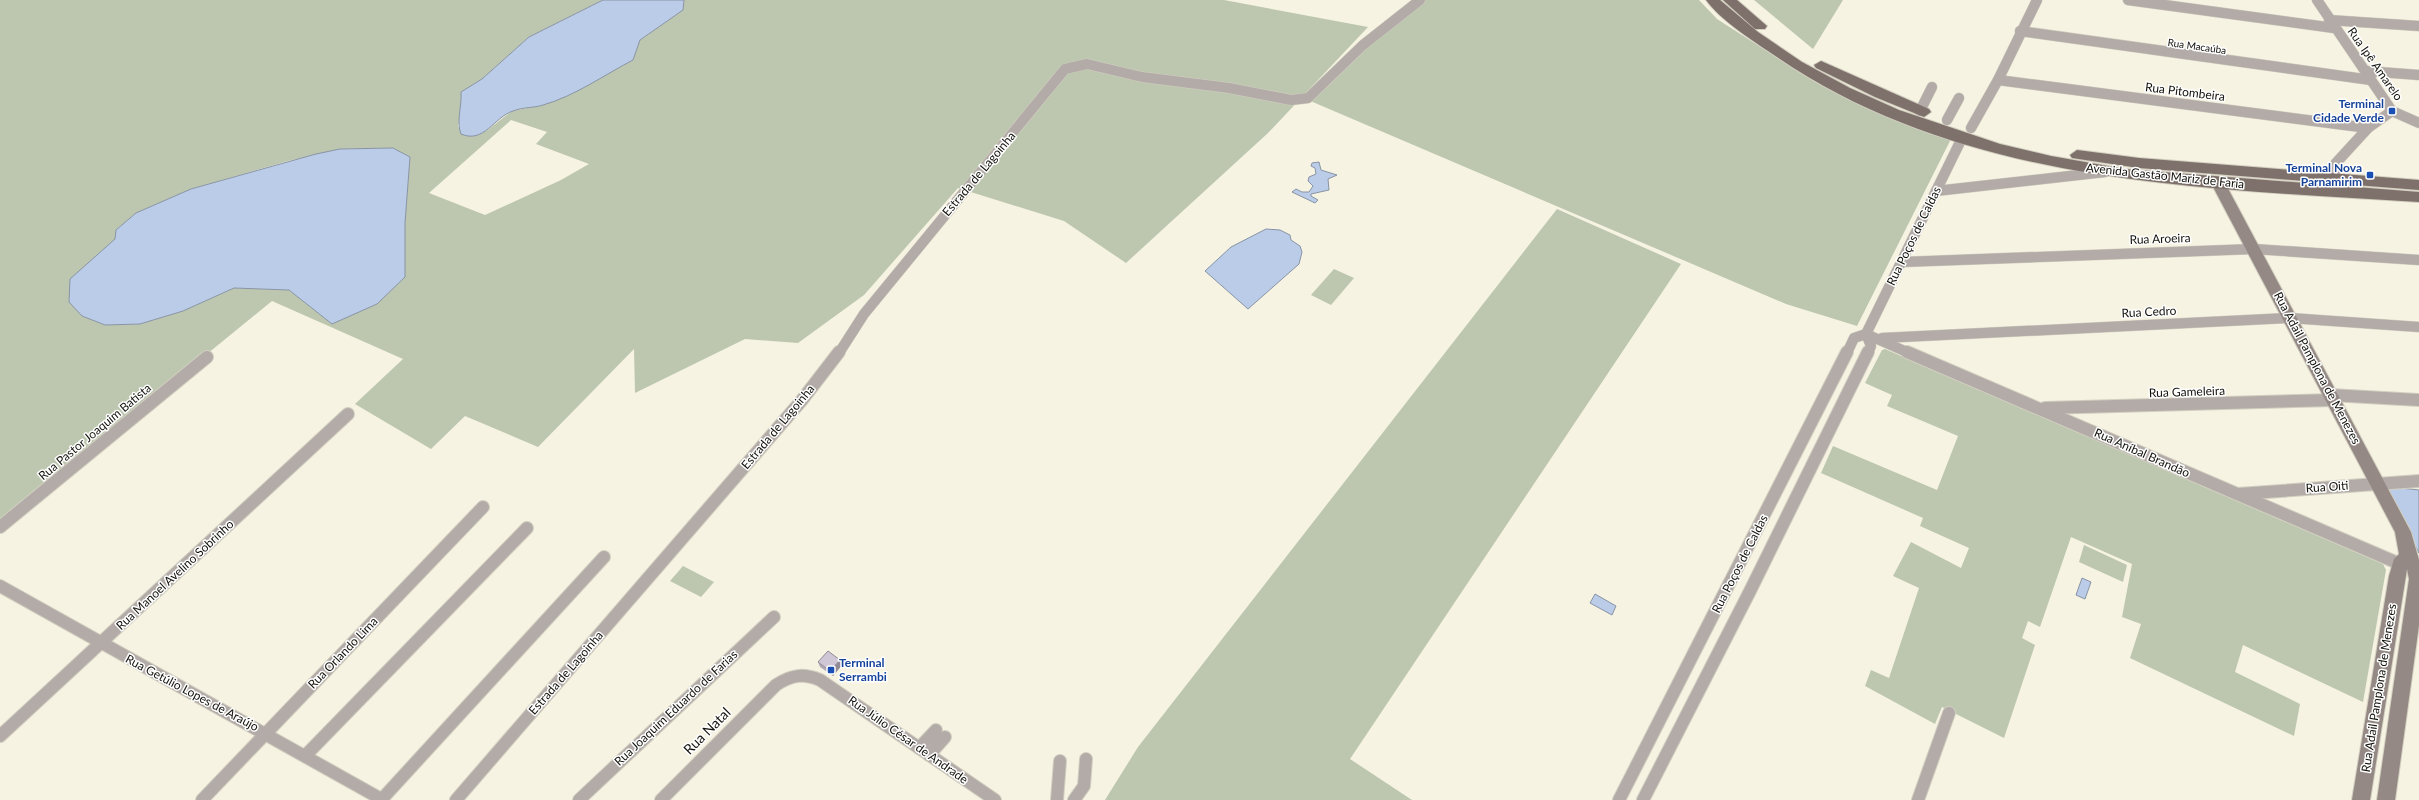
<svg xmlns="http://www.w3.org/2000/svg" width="2419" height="800" font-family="Lato,sans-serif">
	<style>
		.green { fill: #bdc7af; fill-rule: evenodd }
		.water { fill: #bacce7; stroke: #8894a5 }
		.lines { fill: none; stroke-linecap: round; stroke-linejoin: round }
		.street-far1-casing { stroke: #d2cfc0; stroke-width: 11 }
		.street-casing { stroke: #d2cfc0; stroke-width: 14 }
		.secondary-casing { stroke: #d2cfc0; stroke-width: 2 }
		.primary-casing { stroke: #d2cfc0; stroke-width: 2 }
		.street-far1 { stroke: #b3aba8; stroke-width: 10 }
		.street { stroke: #b3aba8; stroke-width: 12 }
		.secondary { fill: #948984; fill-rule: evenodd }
		.primary { fill: #7e706a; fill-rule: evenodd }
		.wall { fill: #b2abb8 }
		.shaded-wall { fill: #918b96 }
		.building { fill: #cfc7d6; stroke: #918b96 }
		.transit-dot { fill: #1a4fb4; stroke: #fff; stroke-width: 1.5 }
		.labels { text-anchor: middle; stroke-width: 3; stroke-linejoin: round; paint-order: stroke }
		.far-street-label { font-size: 10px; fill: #12110b; stroke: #fff }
		.street-label { font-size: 12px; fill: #12110b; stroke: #fff }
		.transit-label { font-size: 12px; font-weight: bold; fill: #164399; stroke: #fff; text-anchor: end }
		.near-street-label { font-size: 14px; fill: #12110b; stroke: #fff }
	</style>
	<rect width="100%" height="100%" fill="#f6f3e2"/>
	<g class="green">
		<path d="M0 0H603L529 37 482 79 461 92 462 106 458 127 486 131 512 111 543 105 566 96 633 60 640 40 683 10 684 0H1224L1368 27 1268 133 1126 263 1064 221 958 188 864 295 798 343 745 339 635 393 634 349 538 447 465 416 431 449 355 404 403 359 272 301 0 523ZM511 120 547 132 536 144 589 164 561 180 485 215 429 193ZM369 148H393L410 157 405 223V277L332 324 289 290 234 288 183 311 140 324 105 325 82 316 95 257 115 239 116 230 136 213 191 189 288 161 340 149Z"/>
		<path d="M1418 0H1699L1717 19 1815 82 1856 103 1951 139 1857 326 1786 304 1308 100Z"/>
		<path d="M1754 0H1843L1813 49Z"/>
		<path d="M1557 209 1681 264 1350 759 1412 800H1105L1138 747Z"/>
		<path d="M1334 269 1354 278 1331 305 1311 295Z"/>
		<path d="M1885 349 2383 564 2386 570 2363 702 2243 645 2235 672 2300 704 2294 736 2130 658 2141 624 2122 617 2132 564 2071 537 2040 627 2028 621 2022 638 2035 645 2004 738 1942 707 1935 724 1865 686 1871 670 1889 678 1919 588 1893 576 1911 542 1961 568 1969 548 1920 526 1923 518 1821 473 1833 446 1937 490 1958 436 1887 406 1892 395 1865 383 1882 350Z"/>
		<path d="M2084 545 2127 565 2123 582 2079 562Z"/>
		<path d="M683 566 714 582 701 597 670 581Z"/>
	</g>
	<g class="water">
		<path d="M603 0H684L683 10 640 40 633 60C604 75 575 96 543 105 534 108 523 107 513 111 494 117 484 144 461 134 456 122 462 106 461 92L482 79 529 37Z"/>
		<path d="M393 148 410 157 405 223V277L377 304 332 324 289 290 234 288 183 311 140 324 105 325 82 316 69 302 70 279 115 239 116 230 136 213 191 189 316 154 340 149Z"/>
		<path d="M1319 162 1321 170 1337 175 1328 179 1329 190 1311 194V196L1318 200 1315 203 1292 192 1296 189 1302 192H1309L1313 186 1308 181 1309 177 1316 174 1315 168 1311 166 1312 163Z"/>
		<path d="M1266 229 1280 230 1290 235 1291 240 1300 246 1302 252 1299 264 1248 309 1205 271 1231 247Z"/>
		<path d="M2383 486 2419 490V553Z"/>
		<path d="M2082 578 2091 582 2085 599 2076 595Z"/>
		<path d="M1595 594 1616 606 1612 615 1590 603Z"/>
	</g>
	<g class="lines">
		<defs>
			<g id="street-far1">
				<path d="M2128 0 2334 28"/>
				<path d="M2317 0 2392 111"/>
				<path d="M2329 20 2419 26"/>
				<path d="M2020 31 2371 80"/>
				<path d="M2366 71 2419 75"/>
				<path d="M1998 80 2368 128"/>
				<path d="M1920 111 1932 87"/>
				<path d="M2392 111 2419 123"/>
				<path d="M1947 120 1959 98"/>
				<path d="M1971 128 1998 80 2037 0"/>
				<path d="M1936 191 2105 172"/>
				<path d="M2344 192 2335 175V164L2368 128 2392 111"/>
				<path d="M1902 262 2254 249 2419 260"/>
				<path d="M1866 334 1909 353"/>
				<path d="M1866 334 1871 346 1868 353"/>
				<path d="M1882 338 2290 318 2419 327"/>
				<path d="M839 353 864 314 1065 69 1087 64 1142 77 1229 88 1291 100 1308 98 1363 45 1420 0"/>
				<path d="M1847 353 1854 338 1866 334 1962 138"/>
			</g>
			<g id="street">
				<path d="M1907 352 2400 564"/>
				<path d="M2331 395 2419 400"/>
				<path d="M2045 408 2334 400"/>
				<path d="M2238 494 2419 481"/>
				<path d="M0 527 207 357"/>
				<path d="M0 586 383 800"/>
				<path d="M0 736 348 414"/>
				<path d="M919 748 936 730"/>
				<path d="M929 755 945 737"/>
				<path d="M305 756 527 528"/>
				<path d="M382 799 604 557"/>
				<path d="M202 800 483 507"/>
				<path d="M456 800 802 400 839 352"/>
				<path d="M579 800 774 617"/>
				<path d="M661 800 776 685C791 675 803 673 820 680L995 800"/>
				<path d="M1057 800 1060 761"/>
				<path d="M1074 800 1084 786 1086 759"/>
				<path d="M1619 800 1847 352"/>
				<path d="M1643 800 1750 591 1868 352"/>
				<path d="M1918 800 1949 713"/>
			</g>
			<path id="secondary" d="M2218 179 2225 183 2411 532 2419 560V625L2395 800H2377L2409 579 2407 569 2370 800H2352L2389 576 2394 559 2399 554 2395 532 2211 183Z"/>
			<g id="primary">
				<path d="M1706 0H1720L1758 32 1802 62 1850 88 1899 110 2000 144 2051 156 2125 169 2419 192V202C2202 188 1964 185 1777 57 1756 43 1720 20 1706 0Z"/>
				<path d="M1723 0H1737L1767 26 1765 29H1755Z"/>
				<path d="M1821 61 1929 109 1931 112 1924 117 1875 97 1816 68 1814 65Z"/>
				<path d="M2077 150 2139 158 2419 180V190L2139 168 2072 158 2070 155Z"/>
			</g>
		</defs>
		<use href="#street-far1" class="street-far1-casing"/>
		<use href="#street" class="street-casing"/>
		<use href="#secondary" class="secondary-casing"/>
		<use href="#primary" class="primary-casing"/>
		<use href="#street-far1" class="street-far1"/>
		<use href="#street" class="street"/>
		<use href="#secondary" class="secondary"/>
		<use href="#primary" class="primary"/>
	</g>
	<path class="wall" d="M818 662 842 665 833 676 820 667Z"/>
	<path class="shaded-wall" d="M840 660 842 665 833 676 830 671Z"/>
	<path class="building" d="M828 651 840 660 830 671 818 662Z"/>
	<g class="transit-dot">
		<rect x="2388" y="107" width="8" height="8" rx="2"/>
		<rect x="2366" y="171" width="8" height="8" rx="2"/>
		<rect x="827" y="666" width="8" height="8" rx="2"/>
	</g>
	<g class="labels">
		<g class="far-street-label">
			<text transform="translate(2197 46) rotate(8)" y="4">Rua Macaúba</text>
		</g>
		<g class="street-label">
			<text transform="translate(2375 64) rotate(55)" y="4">Rua Ipê Amarelo</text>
			<text transform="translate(2185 92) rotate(7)" y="4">Rua Pitombeira</text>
			<text transform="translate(979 174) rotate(-50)" y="4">Estrada de Lagoinha</text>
			<text transform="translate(2165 176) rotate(6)" y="4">Avenida Gastão Mariz de Faria</text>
			<text transform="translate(1914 236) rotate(-64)" y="4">Rua Poços de Caldas</text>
			<text transform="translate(2160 239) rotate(-2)" y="4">Rua Aroeira</text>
			<text transform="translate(2149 312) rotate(-3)" y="4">Rua Cedro</text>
			<text transform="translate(2317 368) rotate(62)" y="4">Rua Adail Pamplona de Menezes</text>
			<text transform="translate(2187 392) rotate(-2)" y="4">Rua Gameleira</text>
			<text transform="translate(778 427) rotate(-50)" y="4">Estrada de Lagoinha</text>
			<text transform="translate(95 432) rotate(-40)" y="4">Rua Pastor Joaquim Batista</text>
			<text transform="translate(2142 453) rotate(24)" y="4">Rua Aníbal Brandão</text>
			<text transform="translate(2327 487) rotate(-4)" y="4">Rua Oiti</text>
			<text transform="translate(1740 564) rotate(-63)" y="4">Rua Poços de Caldas</text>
			<text transform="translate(175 575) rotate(-43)" y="4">Rua Manoel Avelino Sobrinho</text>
			<text transform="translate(343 653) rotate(-46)" y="4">Rua Orlando Lima</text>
			<text transform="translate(566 673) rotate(-49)" y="4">Estrada de Lagoinha</text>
			<text transform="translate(2379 688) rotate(-81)" y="4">Rua Adail Pamplona de Menezes</text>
			<text transform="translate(192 693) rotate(28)" y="4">Rua Getúlio Lopes de Araújo</text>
			<text transform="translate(676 708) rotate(-43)" y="4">Rua Joaquim Eduardo de Farias</text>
			<text transform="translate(908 740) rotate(35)" y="4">Rua Júlio César de Andrade</text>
		</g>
		<g class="transit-label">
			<text x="2384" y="108">Terminal<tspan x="2384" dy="14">Cidade Verde</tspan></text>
			<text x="2362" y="172">Terminal Nova<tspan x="2362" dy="14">Parnamirim</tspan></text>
			<text x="839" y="667" text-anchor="start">Terminal<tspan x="839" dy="14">Serrambi</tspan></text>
		</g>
		<g class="near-street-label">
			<text transform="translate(707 731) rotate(-45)" y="5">Rua Natal</text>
		</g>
	</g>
</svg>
